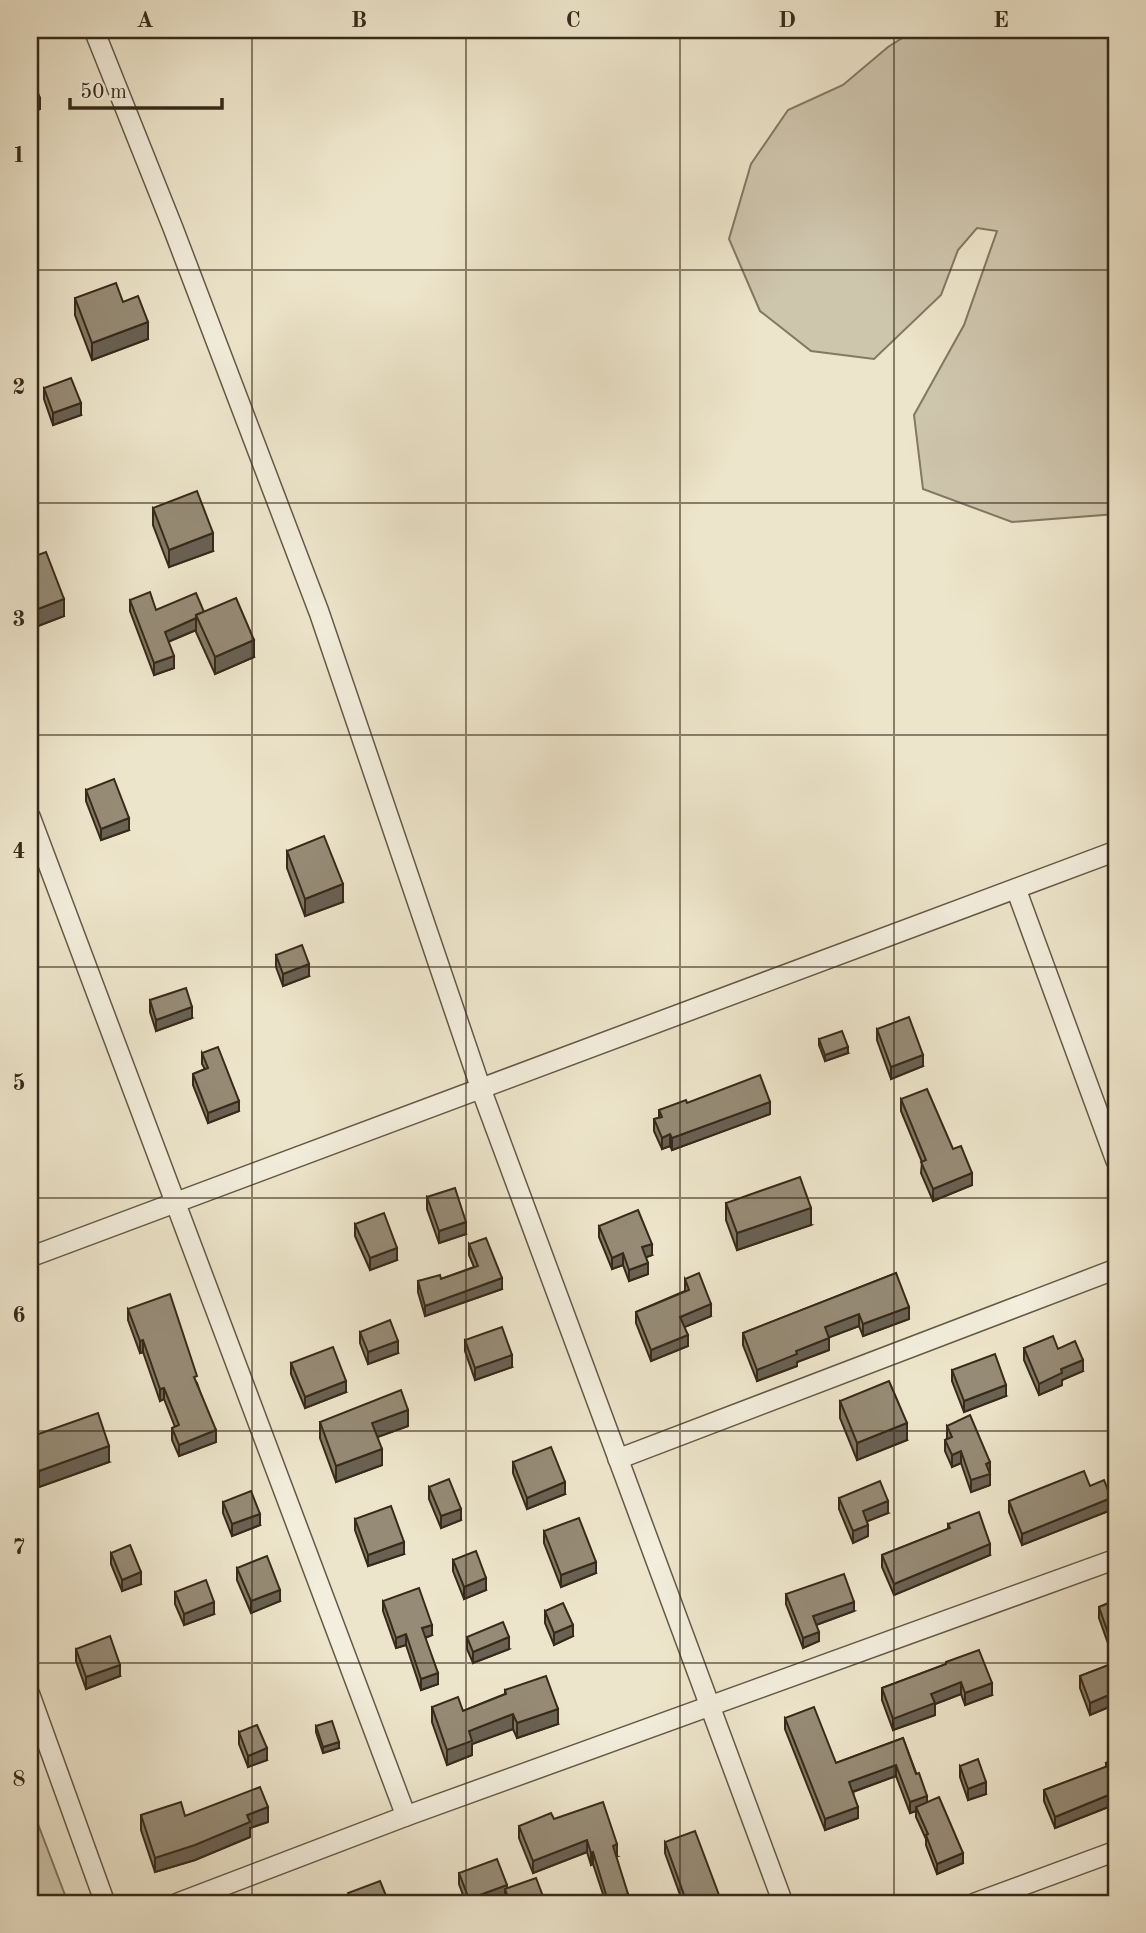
<svg xmlns="http://www.w3.org/2000/svg" width="1146" height="1933" font-family="'Old Standard TT',serif">
	<style>
		.green { fill: #cec5ad; stroke: #827863; stroke-width: 2 }
		.lines { fill: none; stroke-linecap: round; stroke-linejoin: round }
		.street-casing { stroke: #645946; stroke-width: 22 }
		.street { stroke: #f3eedd; stroke-width: 19 }
		.wall { fill: #817865; stroke: #372a19; stroke-width: 2 }
		.shaded-wall { fill: #696153; stroke: #372a19; stroke-width: 2 }
		.building { fill: #968b76; stroke: #372a19; stroke-width: 2 }
		.grid { fill: none; stroke: #372a19; stroke-width: 2; stroke-opacity: 0.55 }
		.neatline { fill: none; stroke: #372a19; stroke-width: 2.5 }
		.grid-label { font-size: 23px; text-anchor: middle; font-weight: bold; fill: #372a19 }
	</style>
	<rect width="100%" height="100%" fill="#ede5cb"/>
	<filter id="stains"><feTurbulence type="fractalNoise" baseFrequency=".00286" numOctaves="4"/><feColorMatrix values="0 0 0 0 .2 0 0 0 0 .09 0 0 0 0 .02 0 0 0 .5 -.17"/></filter>
	<radialGradient id="worn" r=".72"><stop offset=".6" stop-color="#630" stop-opacity="0"/><stop offset="1" stop-color="#630" stop-opacity=".3"/></radialGradient>
	<g class="green">
		<path d="M915 30H1116V514L1012 522 923 489 914 415 964 325 997 231 977 228 958 250 941 295 874 359 811 351 760 311 729 239 751 164 788 110 843 85 888 47Z"/>
		<path d="M30 1803 68 1903H30Z"/>
	</g>
	<g class="lines">
		<defs>
			<g id="street">
				<path d="M94 30 173 228 319 612 481 1089 783 1903"/>
				<path d="M30 816 406 1816"/>
				<path d="M1016 889 1116 1161"/>
				<path d="M30 1257 1116 851"/>
				<path d="M618 1459 1116 1269"/>
				<path d="M30 1695 105 1903"/>
				<path d="M178 1903 406 1816 1116 1559"/>
				<path d="M975 1903 1116 1851"/>
			</g>
		</defs>
		<use href="#street" class="street-casing"/>
		<use href="#street" class="street"/>
	</g>
	<g class="wall">
		<path d="M75 298 123 302 148 339 92 360 75 315Z"/>
		<path d="M44 388 81 415 53 425 44 399Z"/>
		<path d="M153 508 213 551 169 567 153 525Z"/>
		<path d="M30 558 64 616 38 626 34 618 30 620Z"/>
		<path d="M130 600 156 610 204 612 254 657 215 674 196 632V630L168 642 174 668 154 675 130 611Z"/>
		<path d="M86 790 129 830 101 840 86 801Z"/>
		<path d="M287 851 343 902 305 916 287 868Z"/>
		<path d="M276 955 309 976 283 986 276 967Z"/>
		<path d="M150 1000 192 1018 156 1031 150 1012Z"/>
		<path d="M877 1029 923 1066 891 1079 877 1040Z"/>
		<path d="M819 1039 848 1053 825 1061 819 1045Z"/>
		<path d="M202 1053 239 1111 208 1123 193 1085V1074L205 1069 202 1064Z"/>
		<path d="M901 1099 953 1149 972 1185 933 1201 921 1173 922 1162 901 1111Z"/>
		<path d="M687 1103 770 1114 672 1150 670 1146 662 1149 654 1131V1119L659 1118V1110Z"/>
		<path d="M427 1197 466 1234 439 1243 427 1209Z"/>
		<path d="M726 1203 811 1225 737 1250 726 1220Z"/>
		<path d="M355 1224 397 1260 370 1270 355 1236Z"/>
		<path d="M599 1226 652 1255 646 1257 648 1274 629 1281 623 1265 612 1269 599 1237Z"/>
		<path d="M469 1244 502 1289 425 1316 418 1292V1281L441 1279 474 1267 469 1255Z"/>
		<path d="M896 1273 909 1319 863 1336 859 1326 829 1337V1350L797 1362V1366L757 1381 743 1345V1333Z"/>
		<path d="M685 1279 711 1316 684 1327 688 1346 651 1361 636 1323V1312L685 1291Z"/>
		<path d="M128 1309 197 1383 216 1442 179 1456 172 1440V1428L175 1427 164 1399 160 1401 143 1352 140 1353 128 1320Z"/>
		<path d="M360 1332 398 1353 368 1364 360 1343Z"/>
		<path d="M465 1340 512 1367 475 1380 465 1351Z"/>
		<path d="M1024 1348 1058 1349 1083 1371 1062 1380V1385L1039 1395 1024 1360Z"/>
		<path d="M291 1363 346 1392 305 1408 291 1374Z"/>
		<path d="M952 1370 1006 1396 964 1412 952 1381Z"/>
		<path d="M1116 1370V1398L1111 1384V1372Z"/>
		<path d="M840 1401 907 1440 857 1460 840 1418Z"/>
		<path d="M320 1422 408 1426 377 1437 382 1465 336 1482 320 1438Z"/>
		<path d="M947 1426 990 1474V1485L971 1492 961 1463 952 1467 945 1451V1440L947 1439Z"/>
		<path d="M30 1437 109 1462 39 1487 30 1462Z"/>
		<path d="M513 1462 565 1494 527 1509 513 1473Z"/>
		<path d="M1090 1486 1111 1510 1022 1545 1009 1512V1501Z"/>
		<path d="M429 1487 461 1520 441 1528 429 1499Z"/>
		<path d="M839 1498 888 1513 867 1521 868 1536 853 1543 839 1509Z"/>
		<path d="M223 1502 260 1525 232 1536 223 1513Z"/>
		<path d="M355 1519 404 1554 368 1566 355 1530Z"/>
		<path d="M948 1524 990 1555 894 1595 882 1567V1555L948 1529Z"/>
		<path d="M544 1531 596 1573 561 1587 544 1543Z"/>
		<path d="M111 1553 141 1584 122 1591 111 1564Z"/>
		<path d="M453 1560 486 1590 464 1599 453 1571Z"/>
		<path d="M237 1568 280 1601 251 1613 237 1580Z"/>
		<path d="M175 1592 214 1614 184 1625 175 1604Z"/>
		<path d="M786 1594 854 1611 816 1625 819 1641 803 1648 786 1604Z"/>
		<path d="M1116 1600V1704L1090 1715 1080 1688V1676L1115 1663 1099 1618V1607Z"/>
		<path d="M383 1601 432 1635 425 1638 438 1684 421 1690 406 1645 396 1648 383 1611Z"/>
		<path d="M545 1611 573 1636 554 1645 545 1623Z"/>
		<path d="M467 1637 509 1649 473 1663 467 1649Z"/>
		<path d="M76 1649 120 1676 86 1689 76 1661Z"/>
		<path d="M946 1664 992 1695 965 1705 961 1694 935 1704V1715L893 1730 882 1700V1688Z"/>
		<path d="M505 1690 558 1724 517 1738 513 1729 472 1744V1755L447 1765 432 1722V1707L463 1711 505 1694Z"/>
		<path d="M785 1718 836 1763 903 1738 927 1802 963 1863 937 1874 926 1845V1839L916 1817V1811L910 1813 896 1776 853 1792 858 1818 825 1830 785 1729Z"/>
		<path d="M316 1726 339 1748 323 1753 316 1732Z"/>
		<path d="M239 1732 267 1760 248 1767 239 1744Z"/>
		<path d="M1116 1759V1804L1055 1828 1044 1801V1790L1106 1767V1763Z"/>
		<path d="M960 1766 986 1794 968 1800 960 1777Z"/>
		<path d="M141 1815 185 1816 268 1822 250 1828V1837L195 1860 155 1872 141 1830Z"/>
		<path d="M554 1819 617 1856H616L628 1903H606L593 1864 591 1865 587 1852 533 1873 519 1838V1826Z"/>
		<path d="M665 1842 722 1903H683L665 1853Z"/>
		<path d="M459 1873 507 1888 544 1903H506L505 1897 489 1903H466L459 1884Z"/>
	</g>
	<g class="shaded-wall">
		<path d="M40 98V109L30 113V103Z"/>
		<path d="M148 322V339L92 360V343Z"/>
		<path d="M81 403V415L53 425V413Z"/>
		<path d="M213 533V551L169 567V550Z"/>
		<path d="M64 599V616L38 626V609Z"/>
		<path d="M34 601V618L30 620V602Z"/>
		<path d="M196 618V630L165 643V632Z"/>
		<path d="M254 640V657L215 674V657Z"/>
		<path d="M174 656V668L154 675V663Z"/>
		<path d="M129 818V830L101 840V829Z"/>
		<path d="M343 884V902L305 916V899Z"/>
		<path d="M309 964V976L283 986V974Z"/>
		<path d="M192 1007V1018L156 1031V1020Z"/>
		<path d="M848 1047V1053L825 1061V1055Z"/>
		<path d="M923 1055V1066L891 1079V1067Z"/>
		<path d="M239 1101V1111L208 1123V1113Z"/>
		<path d="M770 1102V1114L672 1150V1138Z"/>
		<path d="M670 1134V1146L662 1149V1138Z"/>
		<path d="M972 1173V1185L933 1201V1189Z"/>
		<path d="M811 1208V1225L737 1250V1233Z"/>
		<path d="M466 1222V1234L439 1243V1231Z"/>
		<path d="M652 1244V1255L642 1259V1247Z"/>
		<path d="M397 1248V1260L370 1270V1258Z"/>
		<path d="M623 1253V1265L612 1269V1258Z"/>
		<path d="M648 1263V1274L629 1281V1270Z"/>
		<path d="M502 1278V1289L425 1316V1306Z"/>
		<path d="M711 1304V1316L680 1329V1317Z"/>
		<path d="M909 1307V1319L863 1336V1324Z"/>
		<path d="M859 1314V1326L825 1339V1327Z"/>
		<path d="M688 1335V1346L651 1361V1350Z"/>
		<path d="M829 1338V1350L797 1362V1366L757 1381V1370L796 1351Z"/>
		<path d="M143 1340V1352L140 1353V1341Z"/>
		<path d="M398 1341V1353L368 1364V1352Z"/>
		<path d="M512 1355V1367L475 1380V1368Z"/>
		<path d="M1083 1360V1371L1062 1380V1385L1039 1395V1384L1061 1369Z"/>
		<path d="M346 1381V1392L305 1408V1397Z"/>
		<path d="M1006 1385V1396L964 1412V1401Z"/>
		<path d="M164 1388V1399L160 1401V1389Z"/>
		<path d="M408 1410V1426L372 1439V1423Z"/>
		<path d="M907 1423V1440L857 1460V1443Z"/>
		<path d="M216 1430V1442L179 1456V1445Z"/>
		<path d="M109 1446V1462L39 1487V1471Z"/>
		<path d="M382 1449V1465L336 1482V1466Z"/>
		<path d="M961 1451V1463L952 1467V1455Z"/>
		<path d="M990 1462V1485L971 1492V1480L986 1464Z"/>
		<path d="M565 1482V1494L527 1509V1498Z"/>
		<path d="M1111 1498V1510L1022 1545V1534Z"/>
		<path d="M888 1501V1513L863 1523V1511Z"/>
		<path d="M461 1509V1520L441 1528V1516Z"/>
		<path d="M260 1514V1525L232 1536V1524Z"/>
		<path d="M868 1525V1536L853 1543V1531Z"/>
		<path d="M404 1542V1554L368 1566V1555Z"/>
		<path d="M990 1544V1555L894 1595V1584Z"/>
		<path d="M596 1562V1573L561 1587V1575Z"/>
		<path d="M141 1572V1584L122 1591V1580Z"/>
		<path d="M486 1578V1590L464 1599V1587Z"/>
		<path d="M280 1590V1601L251 1613V1601Z"/>
		<path d="M214 1602V1614L184 1625V1614Z"/>
		<path d="M854 1602V1611L813 1626V1616Z"/>
		<path d="M432 1625V1635L422 1639V1628Z"/>
		<path d="M573 1625V1636L554 1645V1633Z"/>
		<path d="M819 1632V1641L803 1648V1638Z"/>
		<path d="M406 1634V1645L396 1648V1638Z"/>
		<path d="M509 1637V1649L473 1663V1652Z"/>
		<path d="M120 1665V1676L86 1689V1677Z"/>
		<path d="M438 1673V1684L421 1690V1679Z"/>
		<path d="M961 1682V1694L935 1704V1715L893 1730V1719L931 1694Z"/>
		<path d="M992 1683V1695L965 1705V1693Z"/>
		<path d="M1116 1692V1704L1090 1715V1703Z"/>
		<path d="M558 1709V1724L517 1738V1723Z"/>
		<path d="M513 1714V1729L472 1744V1755L447 1765V1750L469 1731Z"/>
		<path d="M339 1742V1748L323 1753V1747Z"/>
		<path d="M267 1748V1760L248 1767V1756Z"/>
		<path d="M896 1765V1776L849 1793V1782Z"/>
		<path d="M986 1782V1794L968 1800V1789Z"/>
		<path d="M1116 1792V1804L1055 1828V1817Z"/>
		<path d="M927 1796V1807H916V1811L910 1813V1802Z"/>
		<path d="M268 1807V1822L250 1828V1837L195 1860 155 1872V1858L247 1815Z"/>
		<path d="M858 1807V1818L825 1830V1819Z"/>
		<path d="M587 1840V1852L533 1873V1861Z"/>
		<path d="M617 1844V1856L613 1857V1846Z"/>
		<path d="M593 1852V1864L591 1865V1853Z"/>
		<path d="M963 1853V1863L937 1874V1864Z"/>
		<path d="M507 1885V1893L505 1889V1897L489 1903H469V1899Z"/>
		<path d="M628 1894V1903H608V1901Z"/>
		<path d="M544 1899V1903H532Z"/>
	</g>
	<g class="building">
		<path d="M30 74 40 98 30 103Z"/>
		<path d="M116 283 123 302 138 296 148 322 92 343 75 298Z"/>
		<path d="M71 378 81 403 53 413 44 388Z"/>
		<path d="M197 491 213 533 169 550 153 508Z"/>
		<path d="M46 552 64 599 38 609 34 601 30 602V558Z"/>
		<path d="M150 592 156 610 196 593 204 612 196 615V618L165 632 174 656 154 663 130 600Z"/>
		<path d="M236 598 254 640 215 657 196 615Z"/>
		<path d="M114 779 129 818 101 829 86 790Z"/>
		<path d="M324 836 343 884 305 899 287 851Z"/>
		<path d="M302 945 309 964 283 974 276 955Z"/>
		<path d="M186 988 192 1007 156 1020 150 1000Z"/>
		<path d="M909 1017 923 1055 891 1067 877 1029Z"/>
		<path d="M842 1031 848 1047 825 1055 819 1039Z"/>
		<path d="M218 1047 239 1101 208 1113 193 1074 208 1068 202 1053Z"/>
		<path d="M760 1075 770 1102 672 1138 670 1134 662 1138 654 1119 662 1117 659 1110 686 1100 687 1103Z"/>
		<path d="M927 1089 953 1149 961 1146 972 1173 933 1189 921 1162 926 1160 901 1099Z"/>
		<path d="M800 1177 811 1208 737 1233 726 1203Z"/>
		<path d="M455 1188 466 1222 439 1231 427 1197Z"/>
		<path d="M638 1210 652 1244 642 1247 648 1263 629 1270 623 1253 612 1258 599 1226Z"/>
		<path d="M384 1213 397 1248 370 1258 355 1224Z"/>
		<path d="M486 1238 502 1278 425 1306 418 1281 440 1275 441 1279 478 1266 469 1244Z"/>
		<path d="M699 1273 711 1304 680 1317 688 1335 651 1350 636 1312 689 1290 685 1279Z"/>
		<path d="M896 1273 909 1307 863 1324 859 1314 825 1327 829 1338 796 1351 797 1354 757 1370 743 1333Z"/>
		<path d="M170 1294 197 1376 194 1377 216 1430 179 1445 172 1428 179 1425 164 1388 160 1389 143 1340 140 1341 128 1309Z"/>
		<path d="M390 1320 398 1341 368 1352 360 1332Z"/>
		<path d="M502 1327 512 1355 475 1368 465 1340Z"/>
		<path d="M1053 1336 1058 1349 1075 1341 1083 1360 1061 1369 1062 1373 1039 1384 1024 1348Z"/>
		<path d="M333 1347 346 1381 305 1397 291 1363Z"/>
		<path d="M995 1354 1006 1385 964 1401 952 1370Z"/>
		<path d="M1116 1370V1386L1111 1372Z"/>
		<path d="M889 1381 907 1423 857 1443 840 1401Z"/>
		<path d="M401 1390 408 1410 372 1423 382 1449 336 1466 320 1422Z"/>
		<path d="M98 1413 109 1446 39 1471 30 1447V1437Z"/>
		<path d="M970 1415 990 1462 986 1464 990 1474 971 1480 961 1451 952 1455 945 1440 952 1437 947 1426Z"/>
		<path d="M551 1447 565 1482 527 1498 513 1462Z"/>
		<path d="M1084 1471 1090 1486 1104 1480 1111 1498 1022 1534 1009 1501Z"/>
		<path d="M449 1479 461 1509 441 1516 429 1487Z"/>
		<path d="M880 1481 888 1501 863 1511 868 1525 853 1531 839 1498Z"/>
		<path d="M251 1491 260 1514 232 1524 223 1502Z"/>
		<path d="M391 1506 404 1542 368 1555 355 1519Z"/>
		<path d="M979 1512 990 1544 894 1584 882 1555 950 1528 948 1524Z"/>
		<path d="M579 1518 596 1562 561 1575 544 1531Z"/>
		<path d="M130 1545 141 1572 122 1580 111 1553Z"/>
		<path d="M476 1551 486 1578 464 1587 453 1560Z"/>
		<path d="M267 1556 280 1590 251 1601 237 1568Z"/>
		<path d="M844 1574 854 1602 813 1616 819 1632 803 1638 786 1594Z"/>
		<path d="M206 1580 214 1602 184 1614 175 1592Z"/>
		<path d="M419 1588 432 1625 422 1628 438 1673 421 1679 406 1634 396 1638 383 1601Z"/>
		<path d="M1116 1600V1656L1099 1607Z"/>
		<path d="M563 1603 573 1625 554 1633 545 1611Z"/>
		<path d="M503 1622 509 1637 473 1652 467 1637Z"/>
		<path d="M110 1636 120 1665 86 1677 76 1649Z"/>
		<path d="M979 1650 992 1683 965 1693 961 1682 931 1694 935 1703 893 1719 882 1688 946 1664V1662Z"/>
		<path d="M1116 1662V1692L1090 1703 1080 1676Z"/>
		<path d="M546 1676 558 1709 517 1723 513 1714 469 1731 472 1741 447 1750 432 1707 458 1697 463 1711 506 1694 505 1690Z"/>
		<path d="M814 1707 836 1763 903 1738 916 1774 919 1773 927 1796 910 1802 896 1765 849 1782 858 1807 825 1819 785 1718Z"/>
		<path d="M332 1721 339 1742 323 1747 316 1726Z"/>
		<path d="M257 1725 267 1748 248 1756 239 1732Z"/>
		<path d="M978 1759 986 1782 968 1789 960 1766Z"/>
		<path d="M1116 1759V1792L1055 1817 1044 1790 1108 1766 1106 1763Z"/>
		<path d="M260 1787 268 1807 247 1815 250 1822 195 1845 155 1858 141 1815 181 1802 185 1816Z"/>
		<path d="M939 1797 963 1853 937 1864 926 1835 928 1834 916 1807Z"/>
		<path d="M603 1802 617 1844 613 1846 628 1894 608 1901 593 1852 591 1853 587 1840 533 1861 519 1826 551 1813 554 1819Z"/>
		<path d="M695 1831 722 1903H687L665 1842Z"/>
		<path d="M497 1859 507 1885 469 1899 459 1873Z"/>
		<path d="M536 1878 544 1899 532 1903H510L505 1889Z"/>
		<path d="M380 1881 389 1903H352L348 1893Z"/>
	</g>
	<path class="grid" d="M252 30V1903M466 30V1903M680 30V1903M894 30V1903M30 270H1116M30 503H1116M30 735H1116M30 967H1116M30 1198H1116M30 1431H1116M30 1663H1116"/>
	<rect width="1146" height="1933" fill="none" stroke="#ede5cb" stroke-width="77"/>
	<path d="M70 98v10h152v-10" fill="none" stroke="#372a19" stroke-width="3.5"/>
	<text x="80" y="98" font-size="21" fill="#372a19" stroke="#f3eedd" stroke-width="5" paint-order="stroke">50 m</text>
	<rect x="38" y="38" width="1070" height="1857" class="neatline"/>
	<g class="grid-label">
		<text x="145" y="27">A</text>
		<text x="359" y="27">B</text>
		<text x="573" y="27">C</text>
		<text x="787" y="27">D</text>
		<text x="1001" y="27">E</text>
		<text x="19" y="162">1</text>
		<text x="19" y="394">2</text>
		<text x="19" y="626">3</text>
		<text x="19" y="858">4</text>
		<text x="19" y="1090">5</text>
		<text x="19" y="1322">6</text>
		<text x="19" y="1554">7</text>
		<text x="19" y="1786">8</text>
	</g>
	<rect width="100%" height="100%" filter="url(#stains)"/>
	<rect width="100%" height="100%" fill="url(#worn)"/>
</svg>
